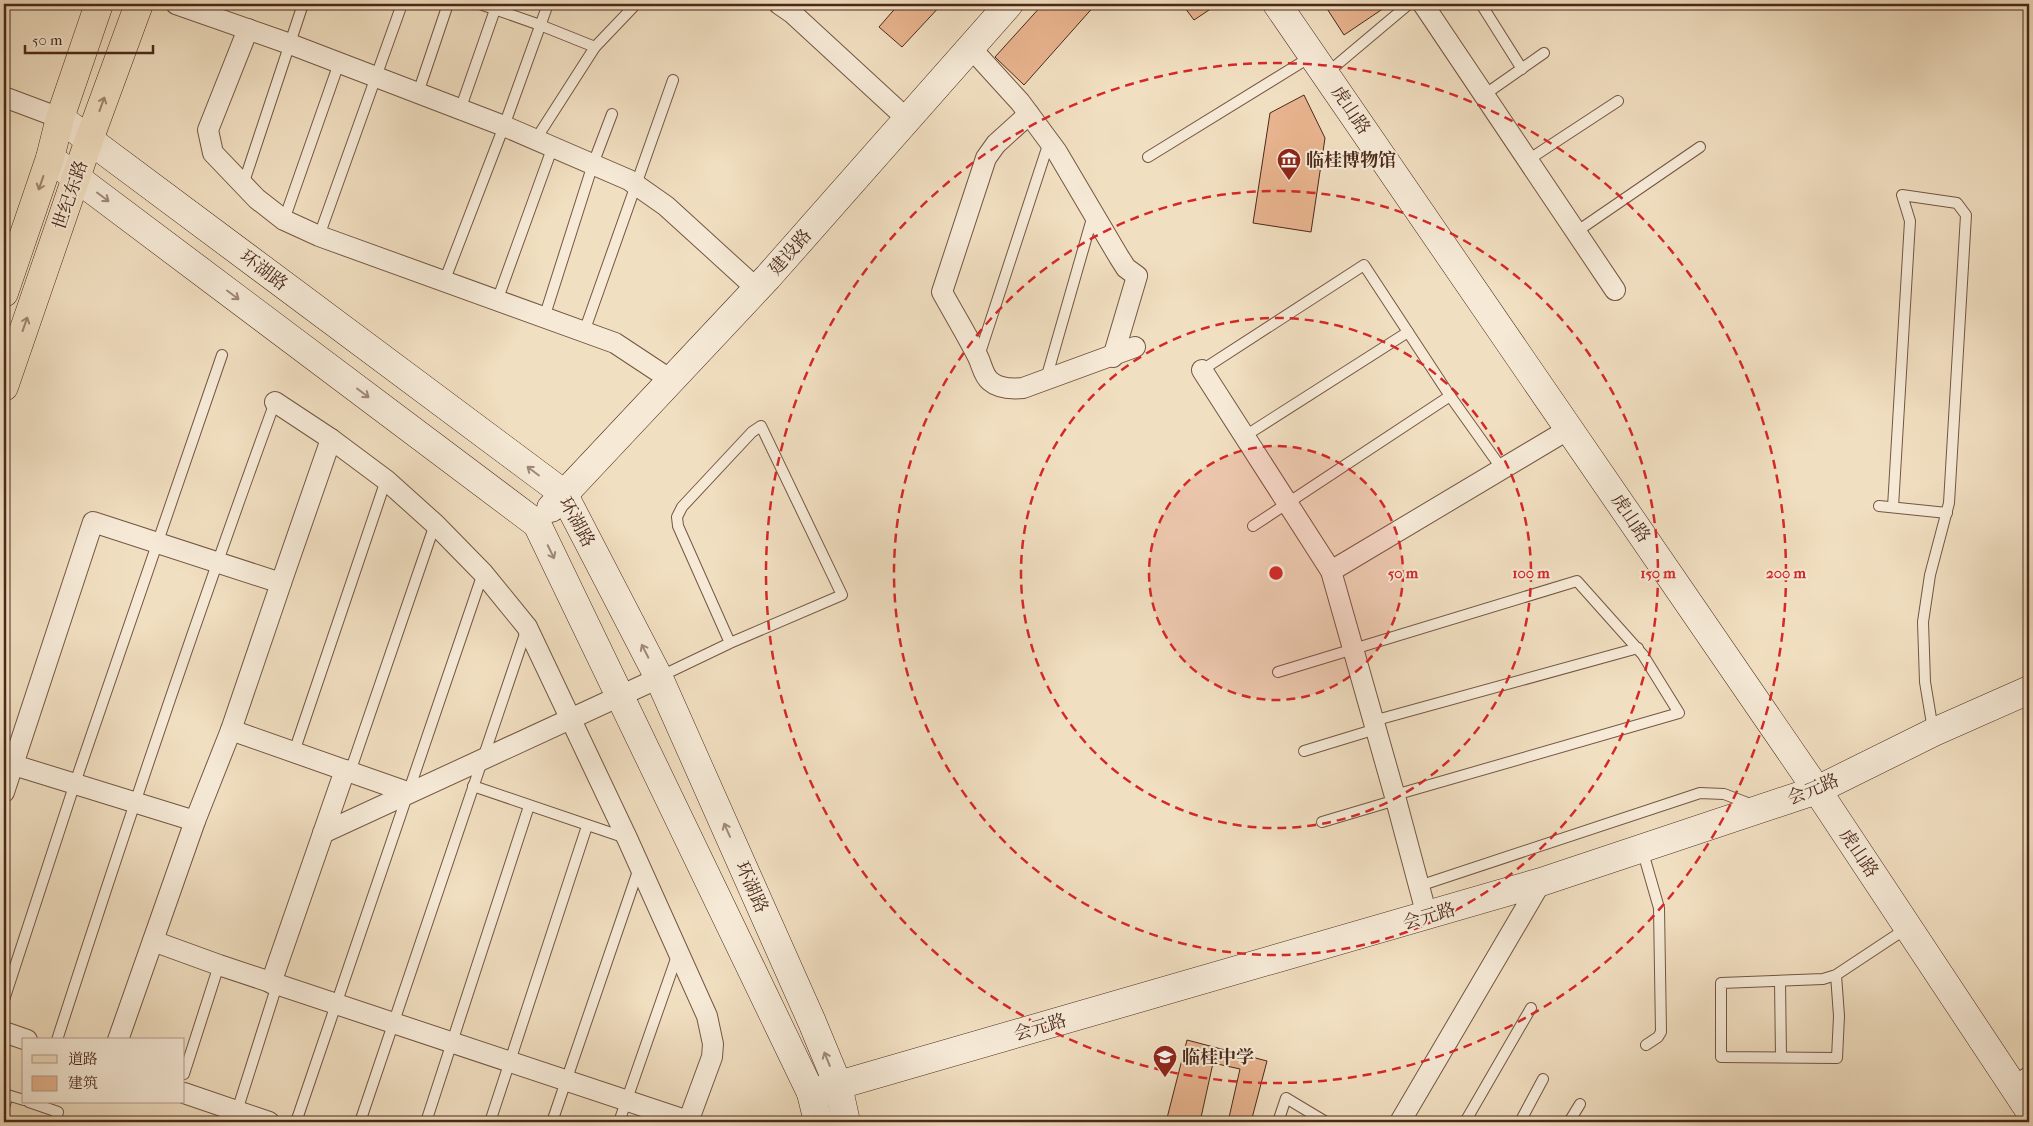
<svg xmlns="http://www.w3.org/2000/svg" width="2033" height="1126" font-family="'IM FELL French Canon','Noto Serif SC',serif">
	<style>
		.building { fill: #e8b48f; stroke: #4b2819 }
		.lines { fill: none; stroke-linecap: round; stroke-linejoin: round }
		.lane-casing { stroke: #745643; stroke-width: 12 }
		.street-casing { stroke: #745643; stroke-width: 22 }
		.secondary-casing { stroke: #4b2819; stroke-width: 29 }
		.primary-casing { stroke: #4b2819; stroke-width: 29 }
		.lane { stroke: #f6ead7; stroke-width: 10 }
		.street { stroke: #f6ead7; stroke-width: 20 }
		.secondary { stroke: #f6ead7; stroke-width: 28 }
		.primary { stroke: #f1dfc1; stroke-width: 28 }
		.oneway { stroke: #9e846d }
		.oneway2 { stroke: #a08978 }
		.ring { fill: none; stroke: #d62828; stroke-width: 2.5; stroke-dasharray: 9 6 }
		.labels { text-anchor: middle; stroke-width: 4; stroke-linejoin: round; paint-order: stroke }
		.street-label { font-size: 18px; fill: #4b2819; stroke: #f6ead7 }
		.poi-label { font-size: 18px; font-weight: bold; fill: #4b2819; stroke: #f6ead7; text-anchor: start }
		.centre { fill: #d62828; stroke: #f6ead7; stroke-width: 2.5 }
		.ring-label { font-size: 15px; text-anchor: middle; font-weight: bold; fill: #d62828; stroke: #f6ead7; stroke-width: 4; stroke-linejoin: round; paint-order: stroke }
	</style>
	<rect width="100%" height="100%" fill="#f1dfc1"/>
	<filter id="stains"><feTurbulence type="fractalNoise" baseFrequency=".004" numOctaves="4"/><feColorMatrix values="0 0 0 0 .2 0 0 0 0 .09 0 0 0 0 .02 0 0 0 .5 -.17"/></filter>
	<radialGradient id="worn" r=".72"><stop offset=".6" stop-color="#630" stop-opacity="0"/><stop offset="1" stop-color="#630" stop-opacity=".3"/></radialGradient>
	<g class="building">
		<path d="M899 4H942L902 47 879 27Z"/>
		<path d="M1043 4H1096L1024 85 995 57Z"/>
		<path d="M1182 4H1218L1194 20Z"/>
		<path d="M1324 4H1390L1344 35Z"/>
		<path d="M1304 95 1325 138 1311 232 1253 223 1270 113Z"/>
		<path d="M1187 1040 1267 1061 1251 1122H1228L1240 1069 1213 1063 1200 1122H1166Z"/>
	</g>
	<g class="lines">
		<defs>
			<g id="lane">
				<path d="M480 4 540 25 595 47"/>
				<path d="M1481 4 1522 69"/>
				<path d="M1327 73 1409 4"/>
				<path d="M418 93 448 4"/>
				<path d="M1484 95 1544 53"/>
				<path d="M460 110 497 4"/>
				<path d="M536 139 595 47 636 4"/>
				<path d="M1148 157 1312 56"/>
				<path d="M1528 160 1618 101"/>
				<path d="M243 185 303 4"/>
				<path d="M284 220 339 63"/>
				<path d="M1576 232 1700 147"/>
				<path d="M319 236 402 4"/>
				<path d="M444 282 504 126 548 4"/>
				<path d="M497 301 553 146"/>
				<path d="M544 318 593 164 612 114"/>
				<path d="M584 332 673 80"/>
				<path d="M979 356 1049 142"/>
				<path d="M1202 370 1364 265 1450 396 1502 469"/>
				<path d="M1046 379 1093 215"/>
				<path d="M1245 436 1408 332"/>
				<path d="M1879 506 1947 513"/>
				<path d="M1893 507 1910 221 1902 195 1957 203 1966 215 1949 503 1930 575 1923 622 1925 682 1933 730"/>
				<path d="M1253 526 1450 396"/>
				<path d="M1278 672 1577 581 1643 655 1679 713 1395 795"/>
				<path d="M659 677 730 643 842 595 761 426 752 432 682 507 677 517 678 526 730 643"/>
				<path d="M1373 721 1638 648"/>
				<path d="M1304 751 1376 729"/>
				<path d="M294 752 386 480"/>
				<path d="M350 772 435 524"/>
				<path d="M473 786 626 838"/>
				<path d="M1322 822 1396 800"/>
				<path d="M1642 849 1659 908 1661 1032 1658 1037 1646 1045"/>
				<path d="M1419 886 1700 793 1724 794 1753 805"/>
				<path d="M1836 975 1839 1016 1837 1058 1721 1057V983L1823 979 1836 975 1907 928"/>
				<path d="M1780 981 1781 1057"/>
				<path d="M4 1000 75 783 222 355"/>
				<path d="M57 1040C126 826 198 613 275 402"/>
				<path d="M184 1074 219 965"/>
				<path d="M2012 1082 2029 1071"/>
				<path d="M4 1094 24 1100"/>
				<path d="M29 1102 58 1112 55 1122"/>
				<path d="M4 1107 8 1095"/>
				<path d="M237 1111 277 985"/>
				<path d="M296 1122 483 573"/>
				<path d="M360 1122 527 628"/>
				<path d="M426 1122 529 806"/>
				<path d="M490 1122 587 826"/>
				<path d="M552 1122 639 868"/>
				<path d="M619 1122 678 953"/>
				<path d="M1278 1122 1286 1098 1326 1122"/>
				<path d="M1465 1122 1531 1008"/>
				<path d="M1520 1122 1543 1079"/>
				<path d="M1569 1122 1580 1104"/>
			</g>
			<g id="street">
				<path d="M176 4 290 44 504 126 629 180 666 206 756 288"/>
				<path d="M779 4 792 13 906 118"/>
				<path d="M1423 4 1615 290"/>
				<path d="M248 29 208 130 213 153 257 199 284 220 319 236 615 343 671 380"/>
				<path d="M970 47 1020 102 1057 152 1119 257 1126 268 1137 276 1113 357"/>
				<path d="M4 97 60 118"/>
				<path d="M1029 114 996 144 986 158 942 292C954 314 967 335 978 357 982 365 983 375 990 381 999 389 1012 389 1023 388L1135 347"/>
				<path d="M1202 370 1331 571 1396 800 1427 916"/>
				<path d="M275 402 331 439 386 480 435 524 483 573 527 627 627 838 707 1016 713 1044 712 1057 688 1122"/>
				<path d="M1331 571 1569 429"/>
				<path d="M231 730 407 792"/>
				<path d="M4 762 195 821"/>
				<path d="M4 792 93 522 281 583 331 439"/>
				<path d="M323 833 659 678"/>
				<path d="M153 941 219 965 688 1121"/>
				<path d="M271 983 345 770"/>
				<path d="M4 1032 27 1040"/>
				<path d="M118 1040 195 821 231 730 281 583"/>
				<path d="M184 1093 269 1122"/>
				<path d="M1400 1122 1541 882"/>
			</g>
			<g id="secondary">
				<path d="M1277 4 1817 790 2029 1110"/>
				<path d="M60 118 563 493 659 678 812 1022 838 1085 846 1122"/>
				<path d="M50 158 537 524 811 1093 818 1122"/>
				<path d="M551 508 768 277 1009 4"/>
				<path d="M811 1093 1541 882 1817 790 1934 732 2029 690"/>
			</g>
			<g id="primary">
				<path d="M4 293 50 158 60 118 99 4"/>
				<path d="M4 387 89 140 139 4"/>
			</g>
		</defs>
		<use href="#lane" class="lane-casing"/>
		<use href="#street" class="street-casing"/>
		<use href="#secondary" class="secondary-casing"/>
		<use href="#primary" class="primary-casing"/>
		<use href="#lane" class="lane"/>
		<use href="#street" class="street"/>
		<use href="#secondary" class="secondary"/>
		<use href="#primary" class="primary"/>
	</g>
	<defs><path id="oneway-shaft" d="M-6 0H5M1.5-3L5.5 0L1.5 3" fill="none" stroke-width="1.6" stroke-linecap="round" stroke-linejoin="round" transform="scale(1.25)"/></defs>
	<g class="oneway">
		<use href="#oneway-shaft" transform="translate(102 104) rotate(-70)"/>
		<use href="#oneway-shaft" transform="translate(41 183) rotate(109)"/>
		<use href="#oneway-shaft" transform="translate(25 324) rotate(-71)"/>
	</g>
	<g class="oneway2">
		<use href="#oneway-shaft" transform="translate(103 197) rotate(37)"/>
		<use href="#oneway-shaft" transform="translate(233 295) rotate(37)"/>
		<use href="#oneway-shaft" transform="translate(363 393) rotate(37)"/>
		<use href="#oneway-shaft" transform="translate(533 471) rotate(-143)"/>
		<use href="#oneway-shaft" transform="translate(551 552) rotate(64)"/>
		<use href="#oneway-shaft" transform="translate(645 651) rotate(-117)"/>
		<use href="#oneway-shaft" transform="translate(727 830) rotate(-114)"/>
		<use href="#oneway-shaft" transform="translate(827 1059) rotate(-112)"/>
	</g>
	<circle cx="1276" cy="573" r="127" fill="#d62828" fill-opacity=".12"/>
	<g class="ring">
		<circle cx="1276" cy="573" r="127"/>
		<circle cx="1276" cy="573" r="255"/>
		<circle cx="1276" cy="573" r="382"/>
		<circle cx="1276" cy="573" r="510"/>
	</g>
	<defs>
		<symbol id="museum-pin" viewBox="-11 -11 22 30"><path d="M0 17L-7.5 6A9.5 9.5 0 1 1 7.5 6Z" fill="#8f2418" stroke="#f6ead7"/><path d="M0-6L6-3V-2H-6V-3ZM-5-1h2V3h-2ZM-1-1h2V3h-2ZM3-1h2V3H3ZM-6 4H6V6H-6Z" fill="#fff"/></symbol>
		<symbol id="school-pin" viewBox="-11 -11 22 30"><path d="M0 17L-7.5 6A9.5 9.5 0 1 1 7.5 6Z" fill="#8f2418" stroke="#f6ead7"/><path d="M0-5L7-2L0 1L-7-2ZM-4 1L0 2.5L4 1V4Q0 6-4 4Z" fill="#fff"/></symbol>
	</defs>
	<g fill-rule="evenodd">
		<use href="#museum-pin" x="1275" y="146" width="28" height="38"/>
		<use href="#school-pin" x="1151" y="1043" width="28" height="38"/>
	</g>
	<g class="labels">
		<g class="street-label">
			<text transform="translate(1351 110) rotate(56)" y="6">虎山路</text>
			<text transform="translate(70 195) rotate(-71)" y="6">世纪东路</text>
			<text transform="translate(790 252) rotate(-49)" y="6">建设路</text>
			<text transform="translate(264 270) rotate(37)" y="6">环湖路</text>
			<text transform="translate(1631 518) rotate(56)" y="6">虎山路</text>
			<text transform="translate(577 522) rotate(61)" y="6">环湖路</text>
			<text transform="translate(1813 789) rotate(-22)" y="6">会元路</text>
			<text transform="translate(1859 853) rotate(56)" y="6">虎山路</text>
			<text transform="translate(752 887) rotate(66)" y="6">环湖路</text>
			<text transform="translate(1429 916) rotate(-16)" y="6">会元路</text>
			<text transform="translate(1040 1027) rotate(-16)" y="6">会元路</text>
		</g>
		<g class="poi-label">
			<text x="1306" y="166">临桂博物馆</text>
			<text x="1182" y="1063">临桂中学</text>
		</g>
	</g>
	<circle cx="1276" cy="573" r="8" class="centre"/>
	<g class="ring-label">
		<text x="1403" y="578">50 m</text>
		<text x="1531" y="578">100 m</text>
		<text x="1658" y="578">150 m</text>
		<text x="1786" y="578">200 m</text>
	</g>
	<rect width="2033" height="1126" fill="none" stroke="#f1dfc1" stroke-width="20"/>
	<rect x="5" y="5" width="2023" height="1116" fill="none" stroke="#4b2819" stroke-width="2.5"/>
	<rect x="10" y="10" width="2013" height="1106" fill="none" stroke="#4b2819"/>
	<rect x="22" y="1038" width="162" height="65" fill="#f6ead7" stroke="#b29c8b"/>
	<rect x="32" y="1055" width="25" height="8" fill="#f1dfc1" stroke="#b29c8b"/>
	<text x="68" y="1064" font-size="15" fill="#4b2819">道路</text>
	<rect x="32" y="1076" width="25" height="15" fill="#e8b48f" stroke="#b29c8b"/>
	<text x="68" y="1088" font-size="15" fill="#4b2819">建筑</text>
	<path d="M25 45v8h128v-8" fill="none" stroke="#4b2819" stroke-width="2.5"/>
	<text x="32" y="45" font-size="15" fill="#4b2819" stroke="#f6ead7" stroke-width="4" paint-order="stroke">50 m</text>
	<rect width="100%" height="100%" filter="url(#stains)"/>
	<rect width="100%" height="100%" fill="url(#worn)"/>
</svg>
